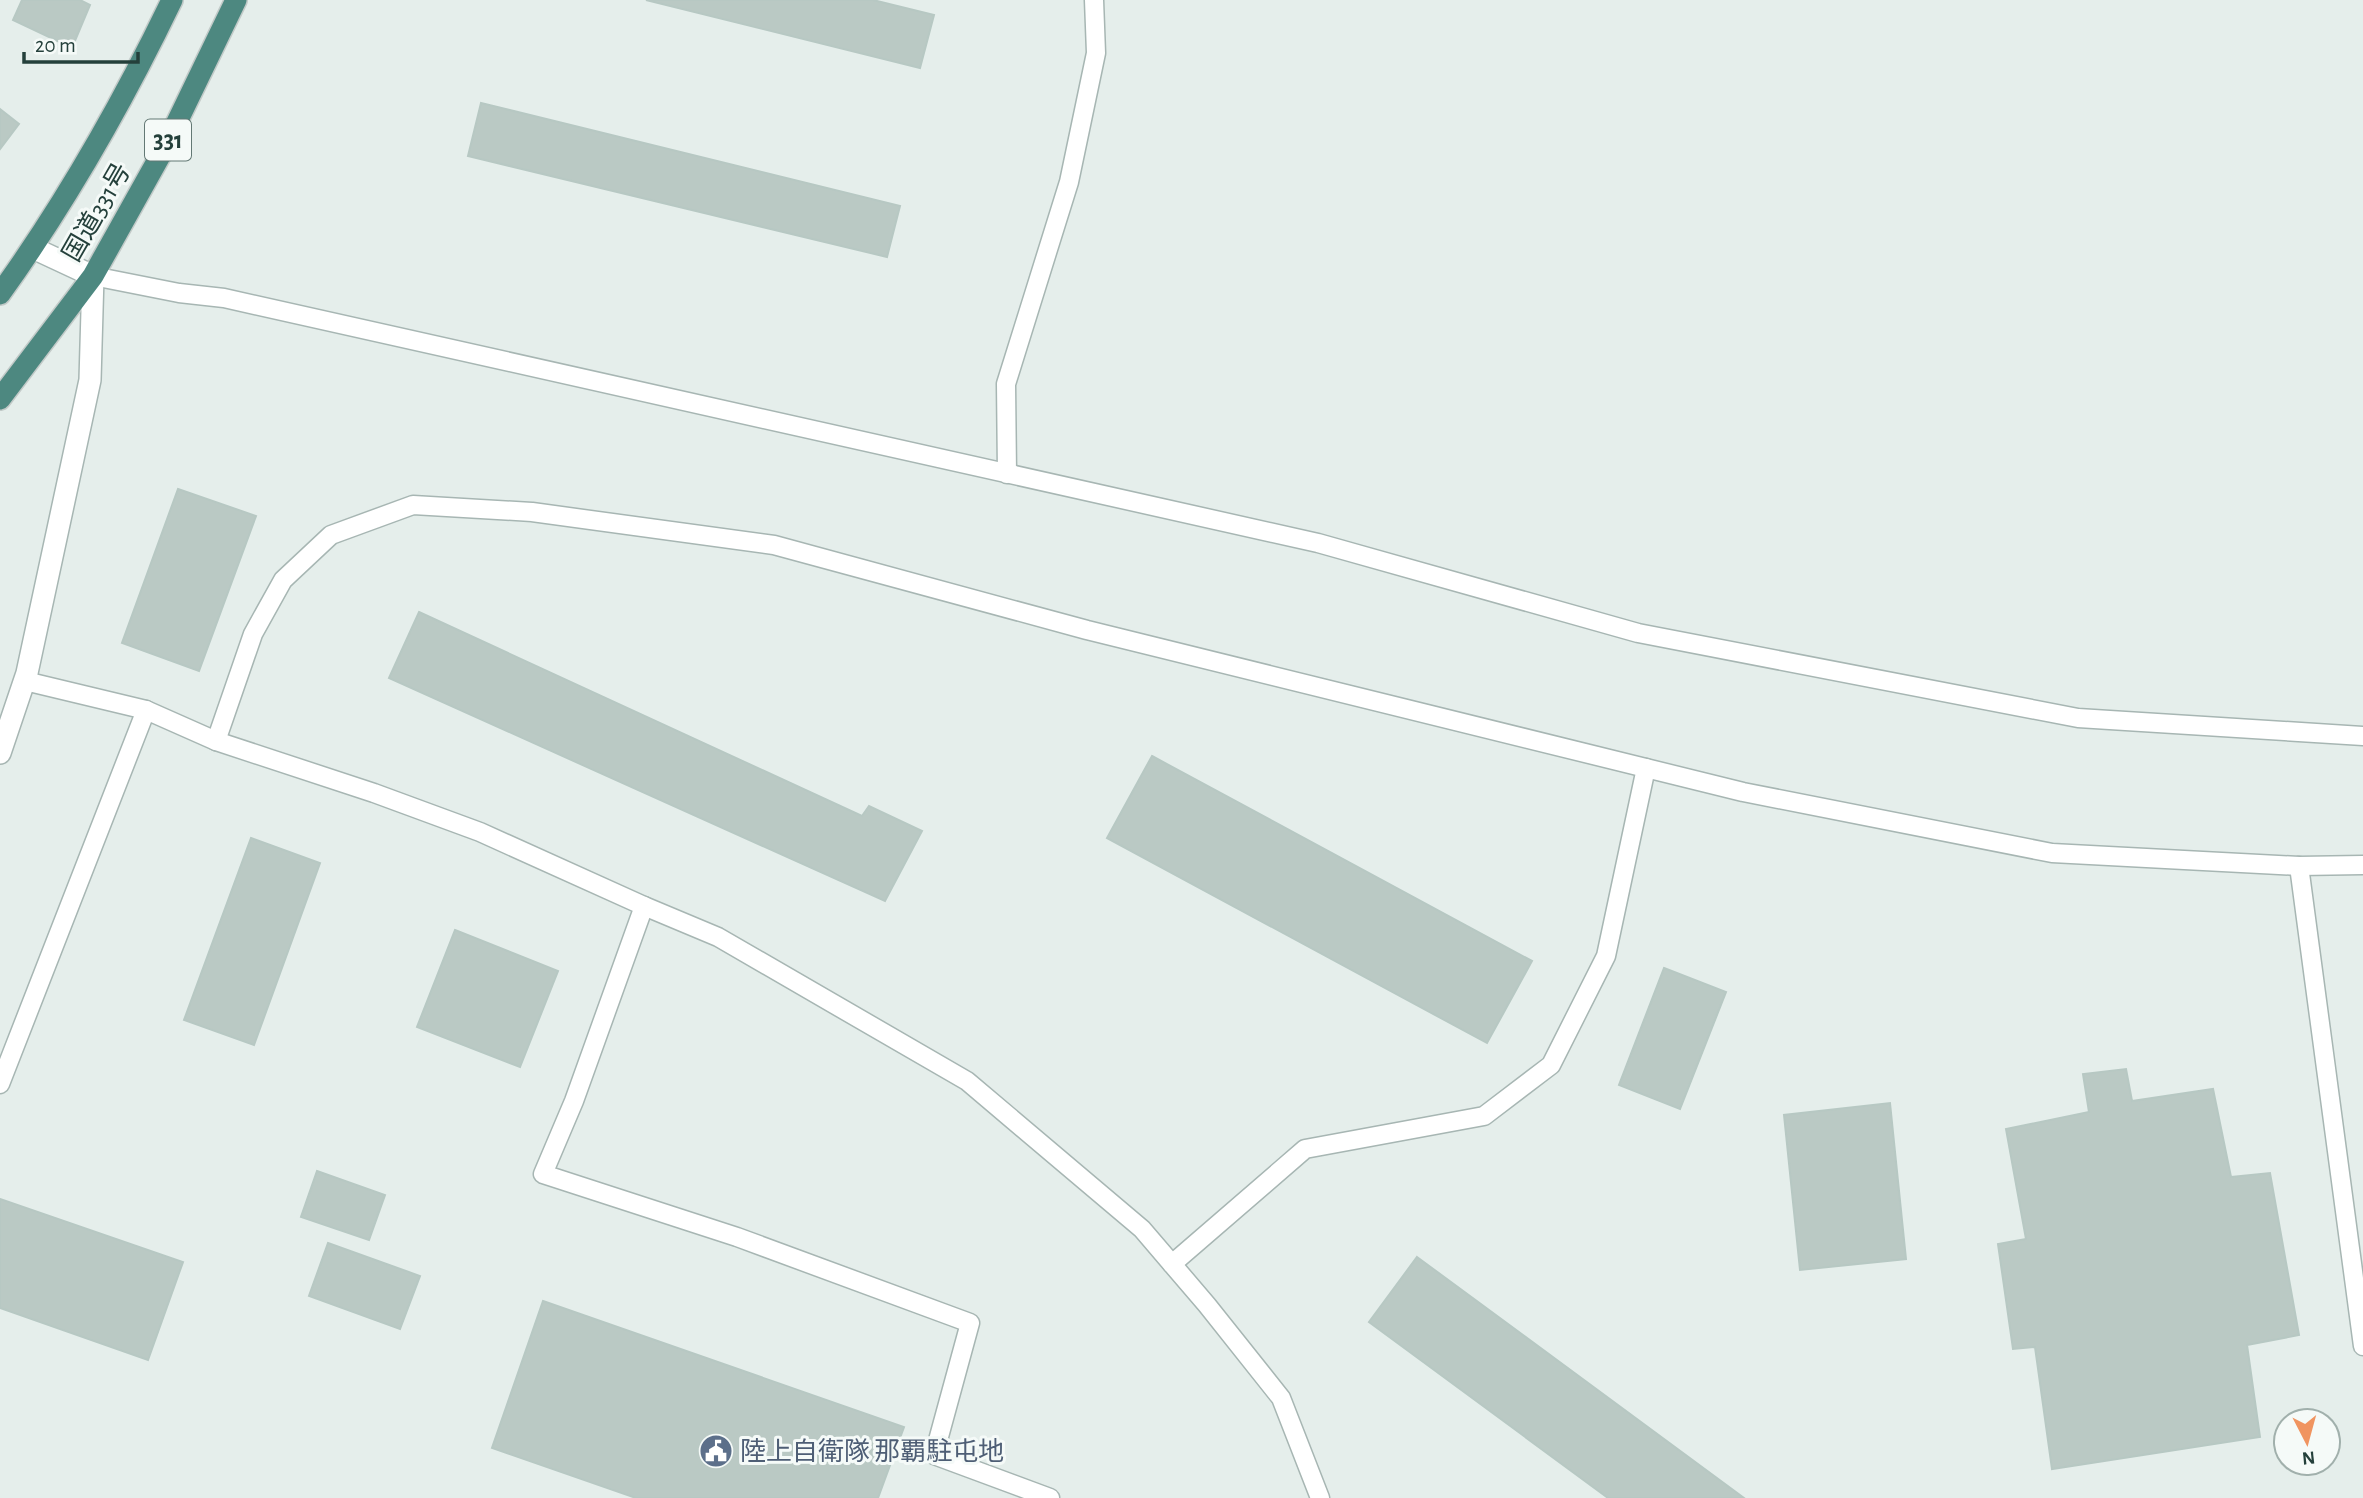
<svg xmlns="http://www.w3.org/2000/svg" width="2363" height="1498" font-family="'Alegreya Sans','Noto Sans JP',sans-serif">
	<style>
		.building { fill: #bac9c4; stroke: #b7c8c3; stroke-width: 2 }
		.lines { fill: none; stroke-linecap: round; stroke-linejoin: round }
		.service-casing { stroke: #a7b6b3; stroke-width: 21 }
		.tertiary-casing { stroke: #a7b6b3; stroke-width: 24 }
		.trunk-casing { stroke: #c2cac8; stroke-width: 24 }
		.service { stroke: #fff; stroke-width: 18 }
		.tertiary { stroke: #fff; stroke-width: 21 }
		.trunk { stroke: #4d8880; stroke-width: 21 }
		.labels { text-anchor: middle; stroke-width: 6; stroke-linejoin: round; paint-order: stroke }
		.shield { fill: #f5faf8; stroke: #637874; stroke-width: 2 }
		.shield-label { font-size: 24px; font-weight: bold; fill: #24403b }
		.street-label { font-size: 26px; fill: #24403b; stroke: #f5faf8 }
		.service-label { font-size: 26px; fill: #4e5e75; stroke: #f5faf8; text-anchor: start }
	</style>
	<rect width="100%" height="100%" fill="#e5eeeb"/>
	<g class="building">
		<path d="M22 0H80L90 5 72 48 13 20Z"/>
		<path d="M646 0H873L934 15 920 68Z"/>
		<path d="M481 103 900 206 887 257 468 156Z"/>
		<path d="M0 109 19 124 0 149Z"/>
		<path d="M178 489 256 516 199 671 122 643Z"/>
		<path d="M419 612 862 816 869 806 922 831 885 901 389 678Z"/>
		<path d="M1152 756 1532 961 1487 1043 1107 838Z"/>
		<path d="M251 838 320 863 254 1045 184 1020Z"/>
		<path d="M455 930 558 971 520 1067 417 1027Z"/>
		<path d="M1664 968 1726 992 1680 1109 1619 1085Z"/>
		<path d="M2126 1069 2132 1101 2213 1089 2231 1177 2270 1173 2299 1335 2247 1345 2260 1437 2052 1469 2035 1347 2013 1349 1998 1244 2026 1239 2006 1129 2089 1112 2083 1074Z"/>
		<path d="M1890 1103 1906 1259 1800 1270 1784 1115Z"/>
		<path d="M317 1171 385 1195 369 1240 301 1217Z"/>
		<path d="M0 1199 183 1262 148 1360 0 1308Z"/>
		<path d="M328 1243 420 1276 400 1329 309 1296Z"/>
		<path d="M1417 1257 1744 1498H1608L1369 1322Z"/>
		<path d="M543 1301 904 1427 878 1498H636L492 1448Z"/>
	</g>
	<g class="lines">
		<defs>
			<g id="service">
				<path d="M93 276 179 293 224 298 1318 543 1638 633 2078 718 2363 736"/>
				<path d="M1007 474 1006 384 1069 182 1096 53 1094 0"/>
				<path d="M25 681 146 710 216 741 374 793 480 832 644 906 718 937 967 1081 1142 1229 1207 1305 1281 1398 1320 1498"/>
				<path d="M216 741 253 634 283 580 331 535 413 505 532 512 774 545 1087 630 1743 792 2052 853 2299 866 2363 865"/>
				<path d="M2299 866 2363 1346"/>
				<path d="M644 906 574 1101 543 1174 737 1237 970 1323 934 1455 1050 1498"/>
				<path d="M0 1084 146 710"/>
				<path d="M1172 1264 1305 1149 1484 1116 1551 1065 1606 956 1646 768"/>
			</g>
			<path id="tertiary" d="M0 753 27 673 90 380 93 276 33 248"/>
			<g id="trunk">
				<path d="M0 294C66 202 123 102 172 0"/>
				<path d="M0 399 93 276 165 147 236 0"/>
			</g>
		</defs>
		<use href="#service" class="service-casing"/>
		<use href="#tertiary" class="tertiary-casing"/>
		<use href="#trunk" class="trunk-casing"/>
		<use href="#service" class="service"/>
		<use href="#tertiary" class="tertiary"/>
		<use href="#trunk" class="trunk"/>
	</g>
	<defs>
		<symbol id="civic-disc" viewBox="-11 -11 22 22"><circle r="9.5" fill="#5c6f8a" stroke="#f5faf8"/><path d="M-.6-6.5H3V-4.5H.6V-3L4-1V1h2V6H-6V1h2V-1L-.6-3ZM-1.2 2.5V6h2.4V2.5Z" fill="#fff"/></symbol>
	</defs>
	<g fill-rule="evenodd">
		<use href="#civic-disc" x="697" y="1432" width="38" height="38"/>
	</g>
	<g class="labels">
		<rect class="shield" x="145" y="119.5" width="46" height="41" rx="5"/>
		<g class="shield-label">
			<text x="168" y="148">331</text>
		</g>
		<g class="street-label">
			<text transform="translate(96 212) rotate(-60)" y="9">国道331号</text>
		</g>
		<g class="service-label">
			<text x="740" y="1460">陸上自衛隊 那覇駐屯地</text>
		</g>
	</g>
	<g transform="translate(2307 1442) rotate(174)"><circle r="33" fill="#f5faf8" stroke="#a1b0ac" stroke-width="2"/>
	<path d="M0-5L12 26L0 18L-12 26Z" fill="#f09460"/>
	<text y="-10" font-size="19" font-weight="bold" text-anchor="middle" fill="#24403b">N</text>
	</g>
	<path d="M24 52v10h114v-10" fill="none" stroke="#24403b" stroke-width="3.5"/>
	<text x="35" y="52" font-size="21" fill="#24403b" stroke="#f5faf8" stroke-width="5" paint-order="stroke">20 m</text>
</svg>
